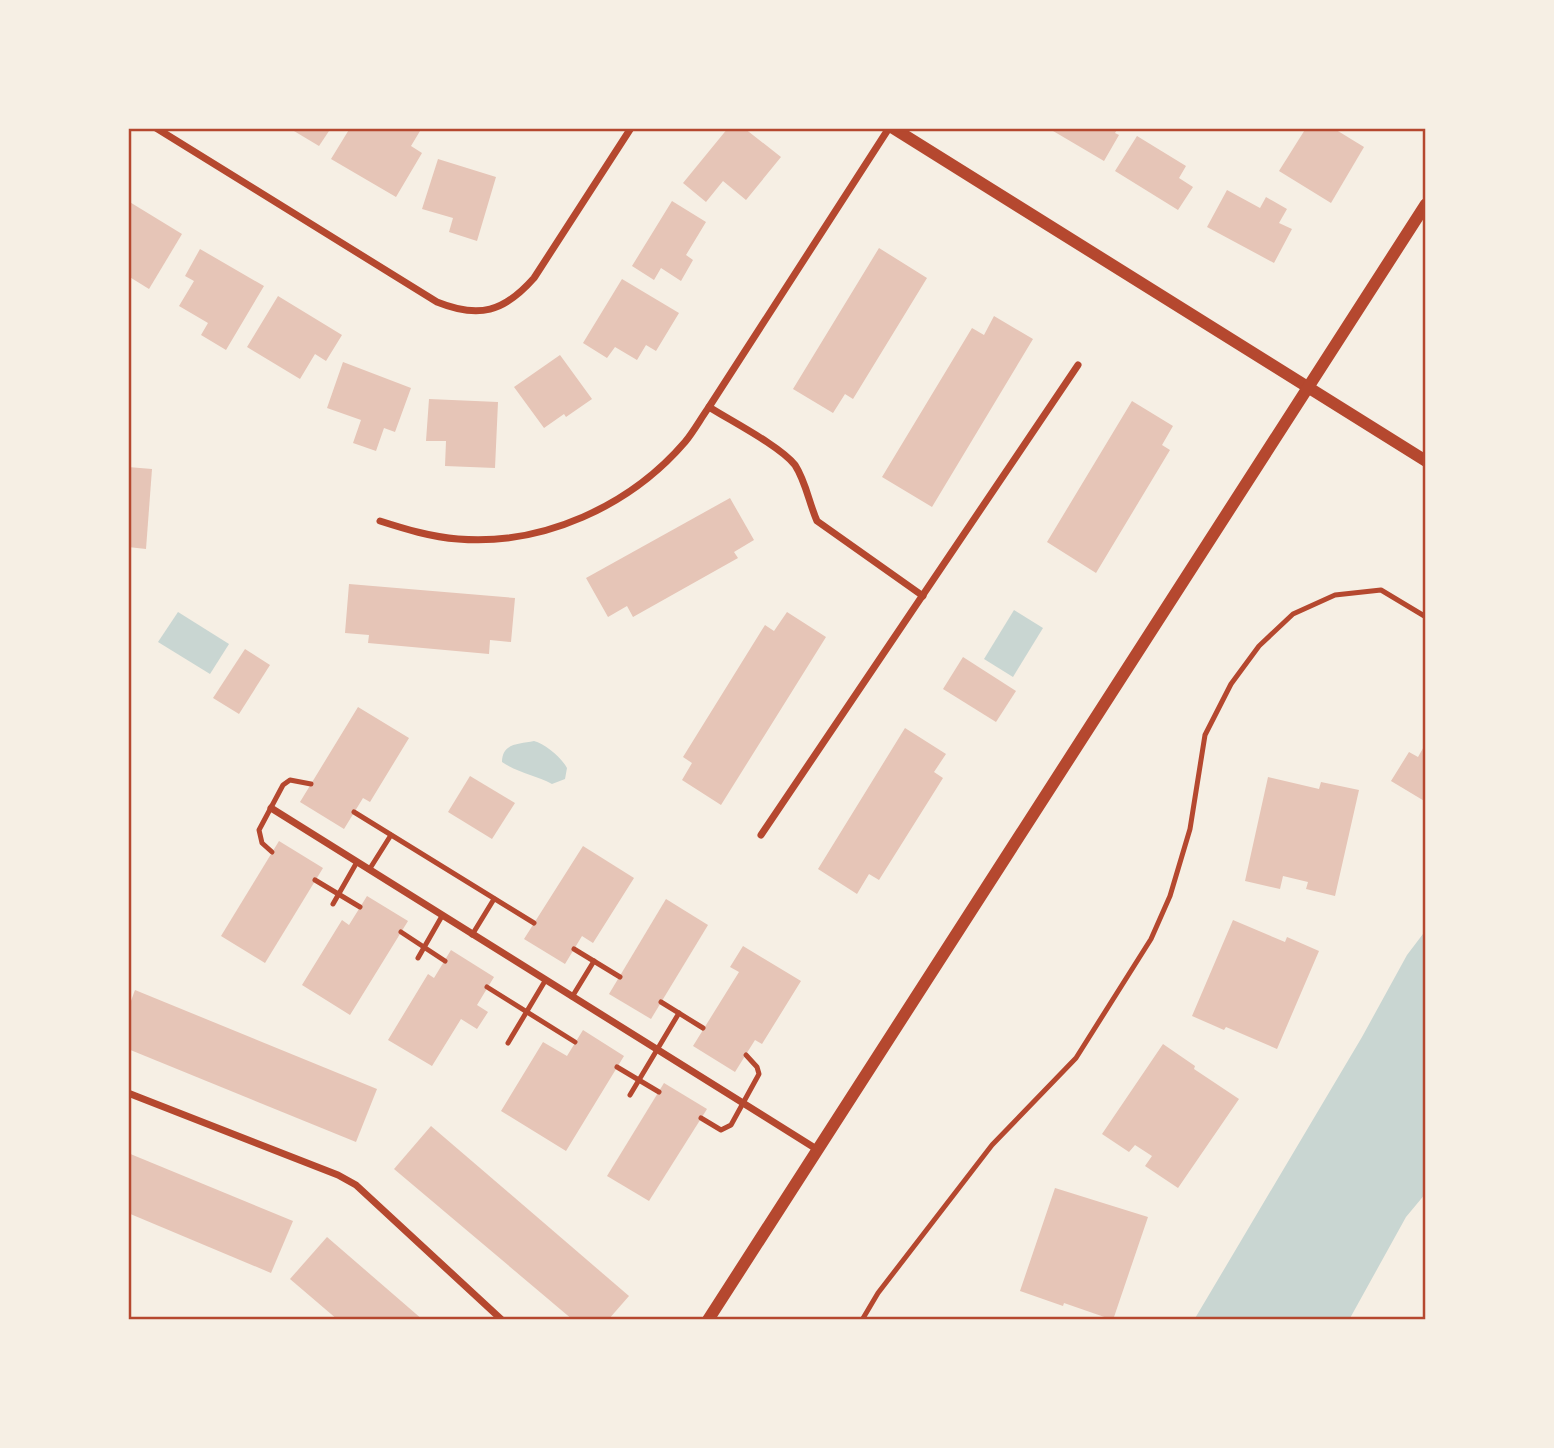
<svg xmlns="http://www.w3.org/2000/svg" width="1554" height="1448" font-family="Manrope,sans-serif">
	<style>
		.water { fill: #c9d6d2 }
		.building { fill: #e6c5b7 }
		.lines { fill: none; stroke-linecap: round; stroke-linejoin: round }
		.service { stroke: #b5482f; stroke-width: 5 }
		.minor { stroke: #b5482f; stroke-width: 7 }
		.tertiary { stroke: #b5482f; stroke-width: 12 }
		.neatline { fill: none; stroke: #b5482f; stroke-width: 2.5 }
	</style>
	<rect width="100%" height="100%" fill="#f6efe4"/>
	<g class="water">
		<path d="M1014 610 1043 628 1013 677 984 659Z"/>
		<path d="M178 612 229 644 210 674 158 642Z"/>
		<path d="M534 741C545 744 561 757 567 768L565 779 552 784C536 775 518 773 502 762 502 743 519 744 534 741Z"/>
		<path d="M1426 930V1193L1406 1217 1349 1320H1194L1362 1037 1407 955Z"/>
	</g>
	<g class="building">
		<path d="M289 128H331L319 146Z"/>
		<path d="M350 128H415L420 131 411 146 422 153 396 197 331 159Z"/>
		<path d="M728 128H744L781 157 746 200 723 181 706 202 683 183Z"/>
		<path d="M1048 128H1118L1115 133 1119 135 1104 161Z"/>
		<path d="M1306 128H1333L1364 147 1331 203 1279 171Z"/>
		<path d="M1137 136 1186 166 1179 178 1193 187 1178 210 1115 171Z"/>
		<path d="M438 159 496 177 477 241 449 232 453 218 422 209Z"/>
		<path d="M1227 190 1260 208 1266 197 1287 209 1279 223 1292 229 1274 263 1207 227Z"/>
		<path d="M128 201 182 234 149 289 128 276Z"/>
		<path d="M672 201 706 222 686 255 693 260 681 281 661 268 654 280 632 266Z"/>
		<path d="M879 248 927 278 853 399 845 394 833 413 793 389Z"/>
		<path d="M200 249 264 286 226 350 201 335 208 323 179 306 194 281 185 276Z"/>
		<path d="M622 279 679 313 656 351 646 345 637 360 615 347 607 358 583 343Z"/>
		<path d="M278 296 342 335 326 361 315 354 300 379 247 347Z"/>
		<path d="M994 316 1033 339 932 507 882 477 972 328 984 335Z"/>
		<path d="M560 355 592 399 566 417 564 414 544 428 514 387Z"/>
		<path d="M343 362 411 388 395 432 384 428 376 451 353 443 361 420 327 408Z"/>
		<path d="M429 399 498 402 495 468 445 466 446 441H426Z"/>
		<path d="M1132 401 1173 426 1162 445 1170 450 1096 573 1047 542Z"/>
		<path d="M128 467 152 469 146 549 128 547Z"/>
		<path d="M730 498 754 540 734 552 738 558 633 617 627 606 608 617 586 578Z"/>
		<path d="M349 584 515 598 511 642 490 640 489 654 368 643 369 635 345 633Z"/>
		<path d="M787 612 826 637 721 805 682 780 692 763 683 757 765 625 774 631Z"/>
		<path d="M245 649 270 665 239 714 213 698Z"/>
		<path d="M963 657 1016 691 996 722 943 689Z"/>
		<path d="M358 707 409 738 370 802 363 798 344 829 300 802Z"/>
		<path d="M905 728 946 754 934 772 943 778 879 880 869 874 857 894 818 869Z"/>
		<path d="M1426 743V802L1391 781 1409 752 1418 757Z"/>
		<path d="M470 776 515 803 492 839 448 812Z"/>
		<path d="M1268 777 1319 789 1321 782 1359 790 1335 896 1306 889 1308 882 1283 876 1280 889 1245 881Z"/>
		<path d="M279 841 323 868 265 963 221 936Z"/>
		<path d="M583 846 634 878 593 943 582 936 565 964 524 939Z"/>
		<path d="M367 896 408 921 350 1015 302 985 342 920 349 925Z"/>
		<path d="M666 899 708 925 651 1019 609 994Z"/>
		<path d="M1233 920 1285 942 1287 937 1319 951 1277 1049 1226 1027 1224 1030 1192 1016Z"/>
		<path d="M743 946 801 981 762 1044 755 1040 735 1072 693 1046 739 972 730 967Z"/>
		<path d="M451 950 494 977 477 1005 488 1012 477 1029 461 1019 432 1066 388 1040 428 974 434 978Z"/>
		<path d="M135 990 377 1089 356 1142 128 1049V1009Z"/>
		<path d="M583 1030 624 1056 566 1151 501 1111 543 1042 567 1056Z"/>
		<path d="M1163 1044 1195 1066 1194 1069 1239 1099 1178 1188 1145 1166 1152 1156 1135 1145 1129 1152 1102 1134Z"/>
		<path d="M664 1083 707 1109 649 1201 607 1176Z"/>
		<path d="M431 1126 629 1296 608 1320H573L394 1169Z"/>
		<path d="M128 1153 293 1221 271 1273 128 1213Z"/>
		<path d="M1055 1188 1148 1217 1113 1320 1064 1303 1063 1306 1020 1291Z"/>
		<path d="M327 1237 423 1320H338L290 1279Z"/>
	</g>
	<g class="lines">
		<g class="service">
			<path d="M354 812 534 923"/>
			<path d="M272 852 262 843 259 830 283 785 290 780 311 784"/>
			<path d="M369 870 391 835"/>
			<path d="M315 880 360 907"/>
			<path d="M333 904 357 862"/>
			<path d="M401 932 445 961"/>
			<path d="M472 935 494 899"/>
			<path d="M574 949 620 977"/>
			<path d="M418 958 442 916"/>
			<path d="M487 987 575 1042"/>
			<path d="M572 997 594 961"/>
			<path d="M661 1002 703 1028"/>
			<path d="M508 1043 545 981"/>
			<path d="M617 1067 659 1092"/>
			<path d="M630 1095 679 1013"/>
			<path d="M701 1118 721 1130 731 1125 759 1074 757 1067 746 1055"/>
			<path d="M862 1320 878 1293 992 1145 1076 1058 1151 939 1170 896 1190 829 1205 735 1231 684 1259 646 1293 614 1335 595 1381 590 1426 617"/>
		</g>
		<g class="minor">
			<path d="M156 128 437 302C479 319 504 312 534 278L631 128"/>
			<path d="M709 407C731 421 780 446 795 465 806 482 809 503 817 521L923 596"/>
			<path d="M380 521C405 529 431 537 458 539 543 546 630 506 685 442 694 431 701 418 709 407L889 128"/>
			<path d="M271 808 818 1150"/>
			<path d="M761 835 1078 365"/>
			<path d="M128 1093 338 1175 356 1185 502 1320"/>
		</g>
		<g class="tertiary">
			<path d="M893 128 1426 461"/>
			<path d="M708 1320 1426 204"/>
		</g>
	</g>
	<rect width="1554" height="1448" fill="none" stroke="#f6efe4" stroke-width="259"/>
	<rect x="130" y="130" width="1294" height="1188" class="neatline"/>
</svg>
